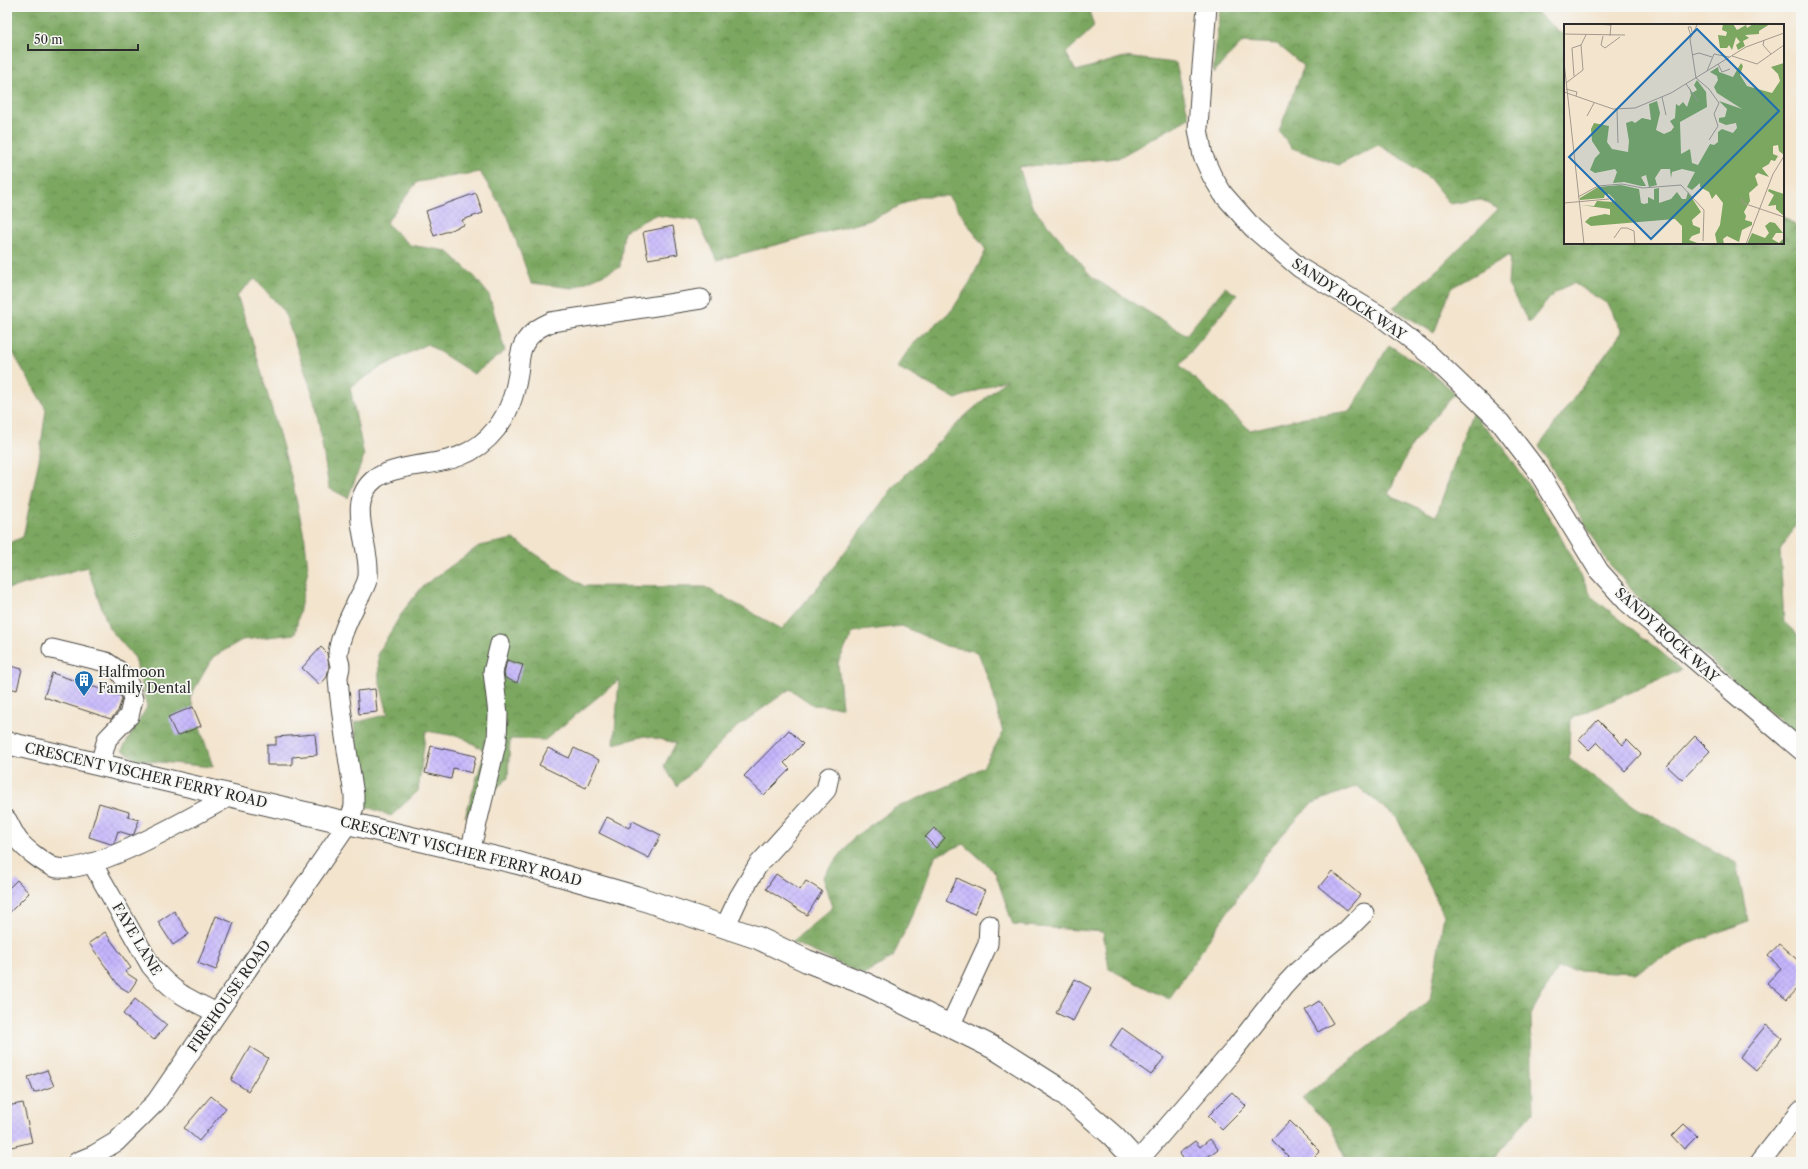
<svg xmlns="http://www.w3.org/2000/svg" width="1808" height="1169" font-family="'Libre Caslon Text',serif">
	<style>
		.forest { fill: url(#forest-crowns); stroke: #546946 }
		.building { fill: url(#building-cross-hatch) }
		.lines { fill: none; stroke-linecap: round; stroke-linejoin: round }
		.minor-casing { stroke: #494743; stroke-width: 21 }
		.major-casing { stroke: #494743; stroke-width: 24 }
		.minor { stroke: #fff; stroke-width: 19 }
		.major { stroke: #fff; stroke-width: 22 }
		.labels { text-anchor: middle; stroke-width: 3.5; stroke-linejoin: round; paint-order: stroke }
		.street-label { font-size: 14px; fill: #2b2b2b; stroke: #f6f6f2 }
		.poi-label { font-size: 14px; fill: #2b2b2b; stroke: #f6f6f2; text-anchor: start }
		.inset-road { fill: none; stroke: #a39a8d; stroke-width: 1 }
		.view { fill: #1f6fb2; fill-opacity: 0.15; stroke: #1f6fb2; stroke-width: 2 }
		.inset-edge { fill: none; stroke: #2b2b2b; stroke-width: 2 }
	</style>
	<defs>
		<pattern id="forest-crowns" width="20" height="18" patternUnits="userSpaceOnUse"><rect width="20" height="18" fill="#7ca760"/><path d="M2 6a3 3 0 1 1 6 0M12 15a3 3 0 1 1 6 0" fill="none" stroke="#66884f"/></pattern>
		<pattern id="building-cross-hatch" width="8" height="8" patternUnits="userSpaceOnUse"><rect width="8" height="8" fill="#c5b5fd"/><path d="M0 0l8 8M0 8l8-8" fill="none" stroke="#a99cd9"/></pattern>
	</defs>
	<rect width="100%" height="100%" fill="#f6f6f2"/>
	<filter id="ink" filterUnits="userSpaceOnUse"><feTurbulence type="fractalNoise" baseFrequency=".025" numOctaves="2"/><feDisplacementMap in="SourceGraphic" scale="8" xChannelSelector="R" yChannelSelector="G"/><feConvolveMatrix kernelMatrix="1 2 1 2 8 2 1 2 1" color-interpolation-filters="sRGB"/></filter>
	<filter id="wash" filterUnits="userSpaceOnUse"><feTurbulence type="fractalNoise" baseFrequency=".012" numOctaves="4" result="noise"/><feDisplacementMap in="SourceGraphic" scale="16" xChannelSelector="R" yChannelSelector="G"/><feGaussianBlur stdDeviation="0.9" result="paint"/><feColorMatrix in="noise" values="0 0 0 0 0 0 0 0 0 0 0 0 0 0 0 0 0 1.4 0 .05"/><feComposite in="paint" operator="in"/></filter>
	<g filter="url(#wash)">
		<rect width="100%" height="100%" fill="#f3e4ce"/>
		<g class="forest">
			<path d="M7 7H1088L1094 27 1066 53 1076 71 1124 57 1176 63 1189 118 1118 158 1019 167 1032 206 1093 278 1186 335 1225 287 1237 295 1180 365 1250 430 1305 417 1351 411 1389 345 1432 373 1455 393 1412 444 1388 494 1436 516 1472 413 1504 448 1555 526 1592 597 1661 652 1681 670 1570 719 1569 759 1637 808 1736 863 1748 921 1689 944 1635 973 1557 969 1531 1015 1533 1112 1490 1162H1347L1332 1127 1302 1098 1430 1000 1444 915 1397 818 1357 786 1311 804 1271 847 1169 999 1109 969 1103 932 1013 925 995 872 964 844 935 856 923 891 893 957 864 975 792 942 833 907 823 877 854 837 893 809 950 785 983 767 1003 733 992 689 978 652 946 646 902 626 853 632 838 663 842 707 813 705 790 689 738 726 677 786 664 766 676 743 645 736 614 744 619 680 545 740 510 739 508 778 465 817 485 751 462 737 426 731 418 791 391 816 365 806 354 723 388 714 379 680 378 653 403 611 423 586 479 546 513 539 584 586 705 587 782 629 822 582 895 485 965 416 1007 379 956 399 897 367 912 345 952 310 970 282 986 250 948 196H920L868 221 717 260 698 221 655 215 624 231 620 267 573 288 531 283 508 217 480 172 417 182 386 223 410 245 447 251 474 276 489 295 505 351 474 374 427 344 383 366 350 387 364 456 348 498 329 488 315 400 284 311 255 279 237 295 253 343 291 476 305 540 308 569 295 634 242 640 213 657 190 697 213 767 138 760 122 750 147 707 135 658 109 628 87 567 7 589V544L23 537 39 460 46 409 7 343Z"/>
			<path d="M1220 7H1530L1565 36V243H1783V216L1801 230V517L1780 550 1784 622 1801 638V737L1774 716 1641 601 1607 561 1539 446 1622 332 1608 304 1573 283 1554 293 1529 323 1508 285 1510 255 1451 288 1434 333 1393 308 1439 268 1498 209 1480 199 1450 204 1430 179 1401 158 1378 145 1339 165 1292 148 1279 131 1304 66 1277 44 1243 42 1213 73Z"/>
		</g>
		<g id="blocks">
			<g class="building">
				<path d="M476 193 483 213 462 220 464 225 434 236 426 211Z"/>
				<path d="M673 226 678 254 648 259 643 232Z"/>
				<path d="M321 647 327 653 329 666 327 677 320 685 302 668Z"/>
				<path d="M507 660 523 665 517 683 505 678 504 673Z"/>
				<path d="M7 665 22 669 17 690 7 687Z"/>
				<path d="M52 673 121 696 122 699 118 711 111 719 44 697Z"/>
				<path d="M375 689 377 712 359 714 357 691Z"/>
				<path d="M193 707 201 726 177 736 168 717Z"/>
				<path d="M1598 720 1623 745 1627 740 1641 754 1625 771 1597 742 1589 750 1579 740Z"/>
				<path d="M789 730 803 744 784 763 790 769 764 795 744 776Z"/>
				<path d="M315 734 317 755 292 757V765H267V745H276V737Z"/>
				<path d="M1695 736 1710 751 1682 780 1667 766Z"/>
				<path d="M431 746 476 756 472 773 453 768 451 779 425 773Z"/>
				<path d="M548 748 569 758 574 748 599 760 586 788 539 765Z"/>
				<path d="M99 803 129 812 128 817 139 820 134 834 131 835 118 831 114 843 111 844 89 837Z"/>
				<path d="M607 817 629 828 633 821 661 835 649 858 599 833Z"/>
				<path d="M934 828 945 838 936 848 925 837Z"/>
				<path d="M1332 871 1360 895 1347 910 1319 887Z"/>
				<path d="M776 874 800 890 806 881 822 891 807 915 766 889Z"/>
				<path d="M957 878 985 891 974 914 946 901Z"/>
				<path d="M17 880 29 893 7 915V890Z"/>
				<path d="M174 911 189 934 173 945 158 922Z"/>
				<path d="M216 916 234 923 216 970 198 963Z"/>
				<path d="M105 932 131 968 125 972 137 980 129 992 119 986 89 943Z"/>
				<path d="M1779 944 1801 963V985L1787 1000 1767 983 1781 968 1768 956Z"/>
				<path d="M1075 979 1091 988 1073 1021 1056 1013Z"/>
				<path d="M135 999 167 1025 154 1040 123 1014Z"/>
				<path d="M1319 1001 1333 1023 1318 1032 1305 1010Z"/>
				<path d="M1766 1025 1782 1038 1756 1071 1740 1057Z"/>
				<path d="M1122 1028 1164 1058 1151 1075 1110 1046Z"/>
				<path d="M250 1047 268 1058 248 1091 231 1080Z"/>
				<path d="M47 1070 54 1086 34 1093 28 1077Z"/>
				<path d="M1232 1092 1246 1106 1222 1130 1208 1116Z"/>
				<path d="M211 1096 226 1108 199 1141 184 1128Z"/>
				<path d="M23 1103 32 1142 7 1148V1131H10L7 1118V1106Z"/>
				<path d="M1290 1121 1320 1151 1309 1162H1294L1272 1140Z"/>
				<path d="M1684 1124 1697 1136 1684 1149 1672 1136Z"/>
				<path d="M1210 1139 1218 1149 1201 1162H1186L1179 1153 1195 1141 1200 1147Z"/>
			</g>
		</g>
	</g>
	<g filter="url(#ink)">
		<use href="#blocks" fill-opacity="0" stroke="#494743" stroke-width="1"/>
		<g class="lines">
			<defs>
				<g id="minor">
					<path d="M1207 7 1201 79 1198 129 1203 156 1212 176 1223 194 1253 228 1300 268 1379 315 1430 355 1500 422 1539 473 1599 571 1627 602 1801 750"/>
					<path d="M52 649 106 662 119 671 129 685 133 699 129 716 107 739 100 764"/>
					<path d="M7 820C11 827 14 835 19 841 25 849 44 863 53 867 87 879 198 813 232 795"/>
					<path d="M470 852 497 740 498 714 493 672 500 644"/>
					<path d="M92 863 151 966C172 992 188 999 217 1013"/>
					<path d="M725 927 739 897 758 865 826 790 829 777"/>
					<path d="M950 1026 988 944 989 925"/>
					<path d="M77 1162 94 1155 116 1142 156 1102 348 823 354 807V795C348 756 341 717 338 678 338 674 340 670 340 666 340 662 337 659 338 654 339 639 348 620 355 606 359 596 367 586 368 576 371 544 344 502 376 478 387 471 401 468 413 466 447 461 473 458 496 429 509 413 515 394 518 374 520 357 519 345 533 333 537 328 545 325 551 322L701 299"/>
					<path d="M1137 1162 1233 1051 1284 986 1299 970 1346 931 1364 913"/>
					<path d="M1760 1162 1801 1110"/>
				</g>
				<path id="major" d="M7 743 518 863 636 897 758 938 807 961 868 985 996 1049 1059 1089 1113 1136 1137 1162"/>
			</defs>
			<use href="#minor" class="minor-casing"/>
			<use href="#major" class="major-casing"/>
			<use href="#minor" class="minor"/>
			<use href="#major" class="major"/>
		</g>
	</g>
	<defs>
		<symbol id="building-pin" viewBox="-11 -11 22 30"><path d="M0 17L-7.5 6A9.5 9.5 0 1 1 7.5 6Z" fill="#1f6fb2" stroke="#f6f6f2"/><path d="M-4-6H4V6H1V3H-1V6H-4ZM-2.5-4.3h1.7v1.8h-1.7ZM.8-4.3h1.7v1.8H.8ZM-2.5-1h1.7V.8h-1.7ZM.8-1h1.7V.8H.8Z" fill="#fff"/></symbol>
	</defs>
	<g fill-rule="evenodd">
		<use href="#building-pin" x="73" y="669" width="22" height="30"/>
	</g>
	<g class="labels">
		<g class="street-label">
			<text transform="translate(1349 299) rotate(34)" y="5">SANDY ROCK WAY</text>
			<text transform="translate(1667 635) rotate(42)" y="5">SANDY ROCK WAY</text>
			<text transform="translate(146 775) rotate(13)" y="5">CRESCENT VISCHER FERRY ROAD</text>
			<text transform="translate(461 851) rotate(14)" y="5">CRESCENT VISCHER FERRY ROAD</text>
			<text transform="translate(137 939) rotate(59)" y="5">FAYE LANE</text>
			<text transform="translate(229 996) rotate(-55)" y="5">FIREHOUSE ROAD</text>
		</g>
		<g class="poi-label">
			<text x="98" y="677">Halfmoon<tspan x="98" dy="16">Family Dental</tspan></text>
		</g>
	</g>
	<g transform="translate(1564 24)">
		<rect width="220" height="220" fill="#f3e4ce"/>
		<path d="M159 0H169L173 6 182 1 183 4 189 0H206L195 7V10L181 11 185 14 179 17 181 22 174 26 172 21 176 18 172 13 168 26 165 21 163 24H156L154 11 162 12 163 8 158 6ZM177 39 179 42 176 51 183 62 208 69 216 57 214 50 207 43 220 39V131L215 127 214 121 209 122V130L214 132 211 137 207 136 205 140 198 144 205 153 194 149 191 152 194 161 185 169 186 177 180 188 182 192 181 196 188 198V201L178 206 175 218 163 212 159 215 160 220H153L151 210 156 201 159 179 152 170 148 175 145 168 136 163V159L128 166 123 163 131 148 118 145 108 148 107 154 106 145H97L91 154 93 161 85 163 82 151 77 153 82 162H77L60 158 49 159 53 148 51 145 31 149 26 146 31 134 36 129 28 117 27 105 30 99 45 102 43 118 48 125 64 128 65 117 62 99 68 97 71 99 78 94 87 96 85 80 93 77 96 89 92 106 100 110 107 107 110 103 106 97 111 94 112 80 115 82 119 78 123 83 127 71 125 62 128 69 133 66 130 61 133 56 142 68 143 83 116 98 117 130 126 125 128 139 134 141 146 120 150 121 154 118V108L158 105 169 109 173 104 172 99 162 101 155 98V94L161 93 163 85 155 77 178 85 153 69 150 63 154 56 153 52 146 48 154 43 155 48 169 53ZM57 161 75 165 77 179 80 180 84 179V173L90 176V165L95 164V179L107 175 113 168 118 175H122L124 168 137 188 128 196 129 201 136 204V209L128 212 125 216 136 220H118V202L111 195 27 202 21 198 26 193 41 190 46 191V185L17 181 30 182 33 177 51 178 50 175 45 170H41L40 174 16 176V174L34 163ZM205 165 220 170V192L212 185V181L204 182 210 171 204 167ZM206 198 211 199 219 209H212L208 215 215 219 220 214V220H183L188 209 201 214 205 209 201 202Z" fill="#7ca760"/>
		<path class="inset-road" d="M30 0 47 1M133 1 126 15 132 54 145 65 155 79 150 90 154 102 145 116M0 10 61 11M39 12 37 21 41 24 56 13M46 12 47 0M127 12 124 3H127L128 8M200 16 199 21 207 30M128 31 135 29 148 33M168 32 193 40 220 21M0 38 20 220M154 40 158 48 166 45M143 47 150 30 165 33M10 52 8 24 17 21M2 59 19 46 17 21 22 11M122 60 134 77M2 65 13 68 12 72M0 68 49 85 71 84 107 69 182 23 220 9M98 73 102 91M53 86 54 119M23 92 30 79M14 173 34 162 58 160 79 164 117 161 140 186 139 217M177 174 179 179 220 193M0 179 45 175M50 214 57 204H63L70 207 71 220M182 220 209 150 220 132"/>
		<path class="view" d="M133 5 215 87 87 215 5 133Z"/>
		<rect width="220" height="220" class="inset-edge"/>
	</g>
	<rect width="1808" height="1169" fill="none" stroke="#f6f6f2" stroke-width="24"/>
	<path d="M28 44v6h110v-6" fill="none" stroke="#2b2b2b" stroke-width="2"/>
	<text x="34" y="44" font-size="12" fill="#2b2b2b" stroke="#f6f6f2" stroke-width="3" paint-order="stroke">50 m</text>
</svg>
